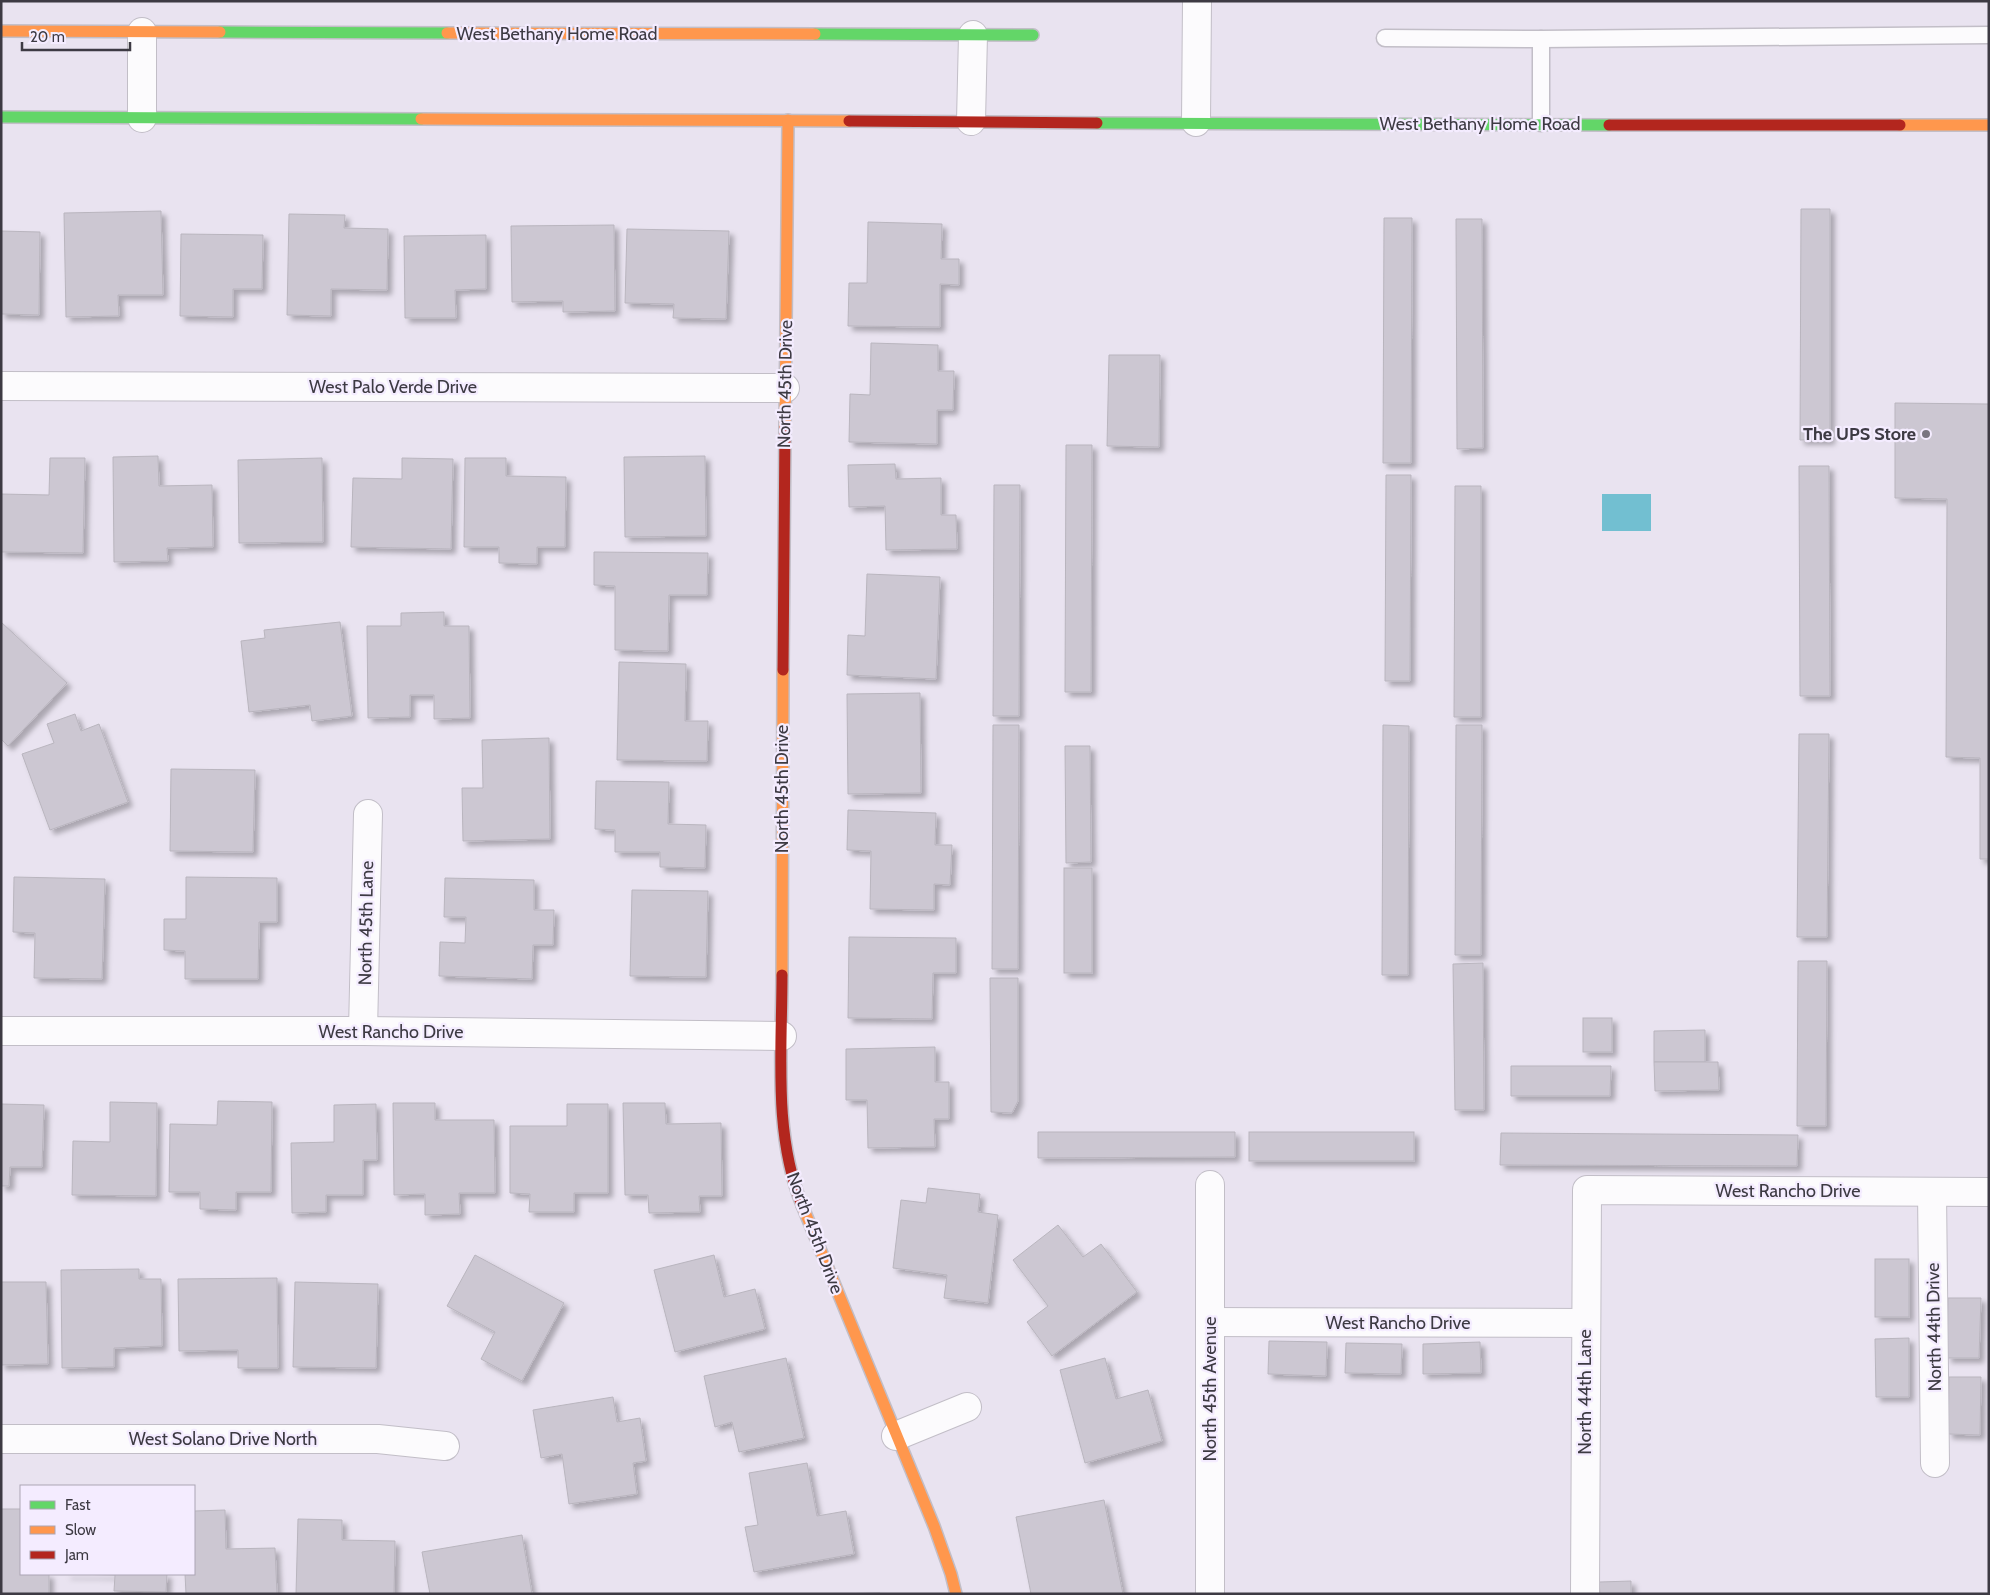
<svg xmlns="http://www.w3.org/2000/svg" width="1990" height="1595" font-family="Cabin,sans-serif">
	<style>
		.water { fill: #72bfd1 }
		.building { fill: #ccc7d2; stroke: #b9b5be; filter: url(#shadow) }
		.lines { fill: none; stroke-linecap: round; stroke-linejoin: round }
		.lane-casing { stroke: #c2bec7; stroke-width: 19 }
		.street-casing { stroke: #c2bec7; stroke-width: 30 }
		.fast-casing { stroke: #c2bec7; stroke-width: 14 }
		.slow-casing { stroke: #c2bec7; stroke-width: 14 }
		.jam-casing { stroke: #c2bec7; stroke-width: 14 }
		.lane { stroke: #fcfbfd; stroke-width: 16 }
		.street { stroke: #fcfbfd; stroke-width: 28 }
		.fast { stroke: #63d668; stroke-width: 11 }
		.slow { stroke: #ff974d; stroke-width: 11 }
		.jam { stroke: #b3261e; stroke-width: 11 }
		.poi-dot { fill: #797580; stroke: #f4ecff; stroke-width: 2 }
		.labels { text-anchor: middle; stroke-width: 4.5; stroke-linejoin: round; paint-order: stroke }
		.street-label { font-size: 18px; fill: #3d3a43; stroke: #f4ecff }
		.poi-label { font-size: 18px; font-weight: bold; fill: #3d3a43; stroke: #f4ecff; text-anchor: end }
	</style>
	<defs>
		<filter id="shadow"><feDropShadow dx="4.5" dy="4.5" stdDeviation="2.5" flood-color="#0004"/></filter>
	</defs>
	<rect width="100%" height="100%" fill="#e9e3f0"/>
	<rect class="water" x="1602" y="494" width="49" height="37"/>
	<g class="building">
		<path d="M1801 209H1830V440H1800Z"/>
		<path d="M161 211 163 295H118L119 316 66 317 64 213Z"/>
		<path d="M289 214 345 215 344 228 388 229 387 290 331 289V316L287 315Z"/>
		<path d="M1384 218H1412L1411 463H1383Z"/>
		<path d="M1456 219H1482L1483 448 1457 449Z"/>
		<path d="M868 222 942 224 941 259H959V285L940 284V327L848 326 849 283H867Z"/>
		<path d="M614 225 615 311 563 312V301L512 302 511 226Z"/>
		<path d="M627 229 729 231 726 319 673 318 674 304 625 303Z"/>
		<path d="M1 231 40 232 39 315 1 314Z"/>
		<path d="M181 234 263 235 262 289H233V317L180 316Z"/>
		<path d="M486 235V289L455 290 456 318H405L404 236Z"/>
		<path d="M871 343 938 345V371H954L953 410H937V444L849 442 850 394 870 395Z"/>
		<path d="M1109 355H1160L1159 447 1107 446Z"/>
		<path d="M1895 403 1989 404V859H1980V758L1946 757 1947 499 1895 498Z"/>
		<path d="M1066 445H1092L1091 692H1065Z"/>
		<path d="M158 456 159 486 212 485 213 547 167 548 168 561 114 562 113 457Z"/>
		<path d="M705 456 706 536 625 537 624 457Z"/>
		<path d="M50 458H85L83 553 1 552V494L49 495Z"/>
		<path d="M322 458 323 542 239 543 238 460Z"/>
		<path d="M402 458 453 459 451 549 351 547 353 478 402 479Z"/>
		<path d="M465 458H506V476L566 477 565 547H537V564L499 563V547H464Z"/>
		<path d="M895 464 896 479 941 478V515H956L957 549 886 550 885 506 849 507 848 465Z"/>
		<path d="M1799 466H1829L1830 696H1800Z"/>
		<path d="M1386 475H1411L1410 681H1385Z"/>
		<path d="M994 485H1020L1019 716H993Z"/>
		<path d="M1455 486H1481V717H1454Z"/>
		<path d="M594 552 708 553 707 595H669L668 651 615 650V586L594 585Z"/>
		<path d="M867 574 940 577 936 679 847 675 848 635 865 636Z"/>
		<path d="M444 612V626H469L470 718 434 719V695H410V717L368 718 367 626H401V613Z"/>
		<path d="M1 622 67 683 8 746 1 739Z"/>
		<path d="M340 622 352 716 312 721 310 705 249 712 241 641 265 638 264 630Z"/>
		<path d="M619 662 686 664 685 721H708L707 761 617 760Z"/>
		<path d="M920 693 921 793 848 794 847 694Z"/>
		<path d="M75 714 81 731 99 724 128 802 50 830 22 754 54 743 47 724Z"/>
		<path d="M993 725H1019L1018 969H992Z"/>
		<path d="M1383 725 1409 726 1408 975H1382Z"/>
		<path d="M1456 725H1482L1481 955H1455Z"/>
		<path d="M1799 734H1829L1827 937H1797Z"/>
		<path d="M549 738 550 839 463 841 462 788H483L482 740Z"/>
		<path d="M1065 746H1090L1091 862 1066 863Z"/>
		<path d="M171 769 255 770 253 852 170 851Z"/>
		<path d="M596 781 669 782 668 824 706 825 705 868 660 867V852H615V830L595 829Z"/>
		<path d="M848 810 936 813 935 845H952L950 885 934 884V910L870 909 871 851 847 850Z"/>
		<rect x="1064" y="868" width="28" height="105"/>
		<path d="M14 877 105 879 102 979 34 978 35 933 13 932Z"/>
		<path d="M186 877 277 878V922H259L258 979H185V951L164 950V919H186Z"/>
		<path d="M445 878 534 880V910H554L553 945H533L532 979 439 976 440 942 465 943 466 917H444Z"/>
		<path d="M632 890 708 891 706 977 630 976Z"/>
		<path d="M849 937 956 938V973H933L932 1019 848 1018Z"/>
		<path d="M1798 961H1827L1826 1126H1797Z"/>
		<path d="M1483 963 1484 1110H1455L1453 964Z"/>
		<path d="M990 978H1018V1101L1012 1113 991 1112Z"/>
		<rect x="1583" y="1018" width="29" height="34"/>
		<path d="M1705 1030V1062H1654V1031Z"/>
		<path d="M935 1047V1082H949V1119H934L935 1147 868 1148 867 1100H846V1049Z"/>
		<path d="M1654 1062H1718L1719 1090 1655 1091Z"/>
		<path d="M1511 1066H1611L1610 1096H1511Z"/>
		<path d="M218 1101 272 1102 271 1192H236V1210L200 1209V1192H169L170 1124 217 1125Z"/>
		<path d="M110 1102 157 1103 156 1196 72 1195 73 1141 110 1142Z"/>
		<path d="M393 1103H435V1120H494L495 1193H459L460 1214 425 1215V1194L394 1195Z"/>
		<path d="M623 1103H665L666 1124 721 1123 722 1196H699L700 1212 649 1213 648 1195H625Z"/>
		<path d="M1 1104 44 1105 42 1167H10L9 1186H1Z"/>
		<path d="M376 1104 377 1160H363V1195H326V1212L292 1213 291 1143 334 1142V1105Z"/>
		<path d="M567 1104H608V1193H574V1212H529L530 1194 510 1193V1126H567Z"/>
		<path d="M1038 1132H1235V1157L1038 1158Z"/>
		<rect x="1249" y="1132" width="165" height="29"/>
		<path d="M1501 1133 1798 1135 1797 1166 1500 1165Z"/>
		<path d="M928 1188 980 1194 978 1212 998 1215 988 1303 944 1298 947 1275 893 1268 901 1200 926 1203Z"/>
		<path d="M1058 1225 1083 1257 1101 1244 1137 1292 1052 1356 1027 1322 1048 1306 1013 1260Z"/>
		<path d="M475 1255 564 1303 522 1381 481 1359 495 1332 447 1306Z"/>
		<path d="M714 1255 724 1297 755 1289 765 1329 675 1352 654 1270Z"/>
		<rect x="1875" y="1259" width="34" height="58"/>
		<path d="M139 1269V1279H161L162 1346 114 1348V1367L62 1368 61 1270Z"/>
		<path d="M277 1278 278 1368H238V1350L179 1351 178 1279Z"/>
		<path d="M1 1282H46L48 1364 1 1365Z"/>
		<path d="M295 1282 378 1284 376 1368 293 1367Z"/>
		<path d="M1948 1298H1981L1979 1358H1947Z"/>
		<path d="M1909 1338V1397H1876L1875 1339Z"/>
		<path d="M1269 1341 1327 1342 1326 1376 1268 1374Z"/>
		<path d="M1480 1342 1481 1373 1423 1374V1344Z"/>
		<path d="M1346 1343 1402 1344 1401 1374 1345 1373Z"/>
		<path d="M786 1358 804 1438 739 1452 732 1422 715 1427 704 1376Z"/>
		<path d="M1105 1358 1116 1399 1148 1390 1162 1441 1085 1463 1060 1370Z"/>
		<path d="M1949 1377H1981L1980 1435 1948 1434Z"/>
		<path d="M613 1397 617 1422 640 1418 646 1461 633 1463 637 1494 569 1504 562 1454 541 1458 533 1410Z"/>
		<path d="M807 1463 817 1516 846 1511 854 1554 754 1572 745 1527 758 1525 749 1473Z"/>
		<path d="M1104 1500 1123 1594H1031L1016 1517Z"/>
		<path d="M1 1509H21V1574H49V1594H1Z"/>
		<path d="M225 1510 226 1549 275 1548 277 1594H186L185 1574H194V1511Z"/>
		<path d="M298 1519 342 1520V1540L395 1541 394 1594H296Z"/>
		<path d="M522 1535 532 1594H430L422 1552Z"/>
		<path d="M66 1574H167L166 1592 114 1591 115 1575Z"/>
		<path d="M1631 1581V1594H1600L1599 1582Z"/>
		<path d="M880 1593V1594H830Z"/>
	</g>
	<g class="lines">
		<defs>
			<g id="lane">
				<path d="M1385 38 1541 39 1989 35"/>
				<path d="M1541 39V123"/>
			</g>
			<g id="street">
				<path d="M142 32V118"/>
				<path d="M971 121 973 35"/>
				<path d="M1196 122 1197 1"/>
				<path d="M1 386 785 388"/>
				<path d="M1 1031H363L782 1036"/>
				<path d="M363 1031 368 814"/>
				<path d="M1932 1192 1935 1463"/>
				<path d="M1210 1322 1586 1323"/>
				<path d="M896 1436 967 1407"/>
				<path d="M1 1439H378L445 1446"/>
				<path d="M1210 1594V1185"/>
				<path d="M1585 1594 1587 1190 1989 1192"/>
			</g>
			<g id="fast">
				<path d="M220 32 447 33"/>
				<path d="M815 34 1033 35"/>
				<path d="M1 117 421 119"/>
				<path d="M1097 123 1609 125"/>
			</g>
			<g id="slow">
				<path d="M1 31 220 32"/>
				<path d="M447 33 815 34"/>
				<path d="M421 119 849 121"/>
				<path d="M1900 125H1989"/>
				<path d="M785 428 788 120"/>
				<path d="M782 975 783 670"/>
				<path d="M802 1205 934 1526 951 1574 956 1594"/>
			</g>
			<g id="jam">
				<path d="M849 121 1097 123"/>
				<path d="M1609 125H1900"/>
				<path d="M783 670 785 428"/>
				<path d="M782 975C782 1051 773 1134 802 1205"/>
			</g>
		</defs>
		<use href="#lane" class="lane-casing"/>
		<use href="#street" class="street-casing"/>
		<use href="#fast" class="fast-casing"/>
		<use href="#slow" class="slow-casing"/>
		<use href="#jam" class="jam-casing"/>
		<use href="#lane" class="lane"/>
		<use href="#street" class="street"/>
		<use href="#fast" class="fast"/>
		<use href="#slow" class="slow"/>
		<use href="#jam" class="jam"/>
	</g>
	<circle class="poi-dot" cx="1926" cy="434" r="5"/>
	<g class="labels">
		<g class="street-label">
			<text x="557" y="40">West Bethany Home Road</text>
			<text x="1480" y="130">West Bethany Home Road</text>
			<text transform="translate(785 384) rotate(-89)" y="6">North 45th Drive</text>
			<text x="393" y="393">West Palo Verde Drive</text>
			<text transform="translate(782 789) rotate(-90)" y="6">North 45th Drive</text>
			<text transform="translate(366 923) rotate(-89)" y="6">North 45th Lane</text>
			<text x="391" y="1038">West Rancho Drive</text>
			<text x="1788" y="1197">West Rancho Drive</text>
			<text transform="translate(815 1233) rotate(69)" y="6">North 45th Drive</text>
			<text x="1398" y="1329">West Rancho Drive</text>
			<text transform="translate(1934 1327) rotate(-91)" y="6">North 44th Drive</text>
			<text transform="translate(1210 1389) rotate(-90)" y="6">North 45th Avenue</text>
			<text transform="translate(1585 1392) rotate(-90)" y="6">North 44th Lane</text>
			<text x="223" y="1445">West Solano Drive North</text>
		</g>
		<g class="poi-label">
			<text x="1916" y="440">The UPS Store</text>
		</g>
	</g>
	<rect width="1990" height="1595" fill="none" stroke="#3d3a43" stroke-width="5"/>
	<rect x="20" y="1485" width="175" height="90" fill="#f4ecff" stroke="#aba5b4"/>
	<rect x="30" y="1501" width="25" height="8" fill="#63d668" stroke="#aba5b4"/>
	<text x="65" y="1510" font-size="15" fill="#3d3a43">Fast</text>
	<rect x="30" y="1526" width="25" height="8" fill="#ff974d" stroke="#aba5b4"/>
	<text x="65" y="1535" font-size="15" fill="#3d3a43">Slow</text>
	<rect x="30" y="1551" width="25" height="8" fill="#b3261e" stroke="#aba5b4"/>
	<text x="65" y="1560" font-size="15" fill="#3d3a43">Jam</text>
	<path d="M22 42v8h108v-8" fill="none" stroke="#3d3a43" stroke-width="2.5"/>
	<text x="30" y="42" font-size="15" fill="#3d3a43" stroke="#f4ecff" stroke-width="4" paint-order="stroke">20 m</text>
</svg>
